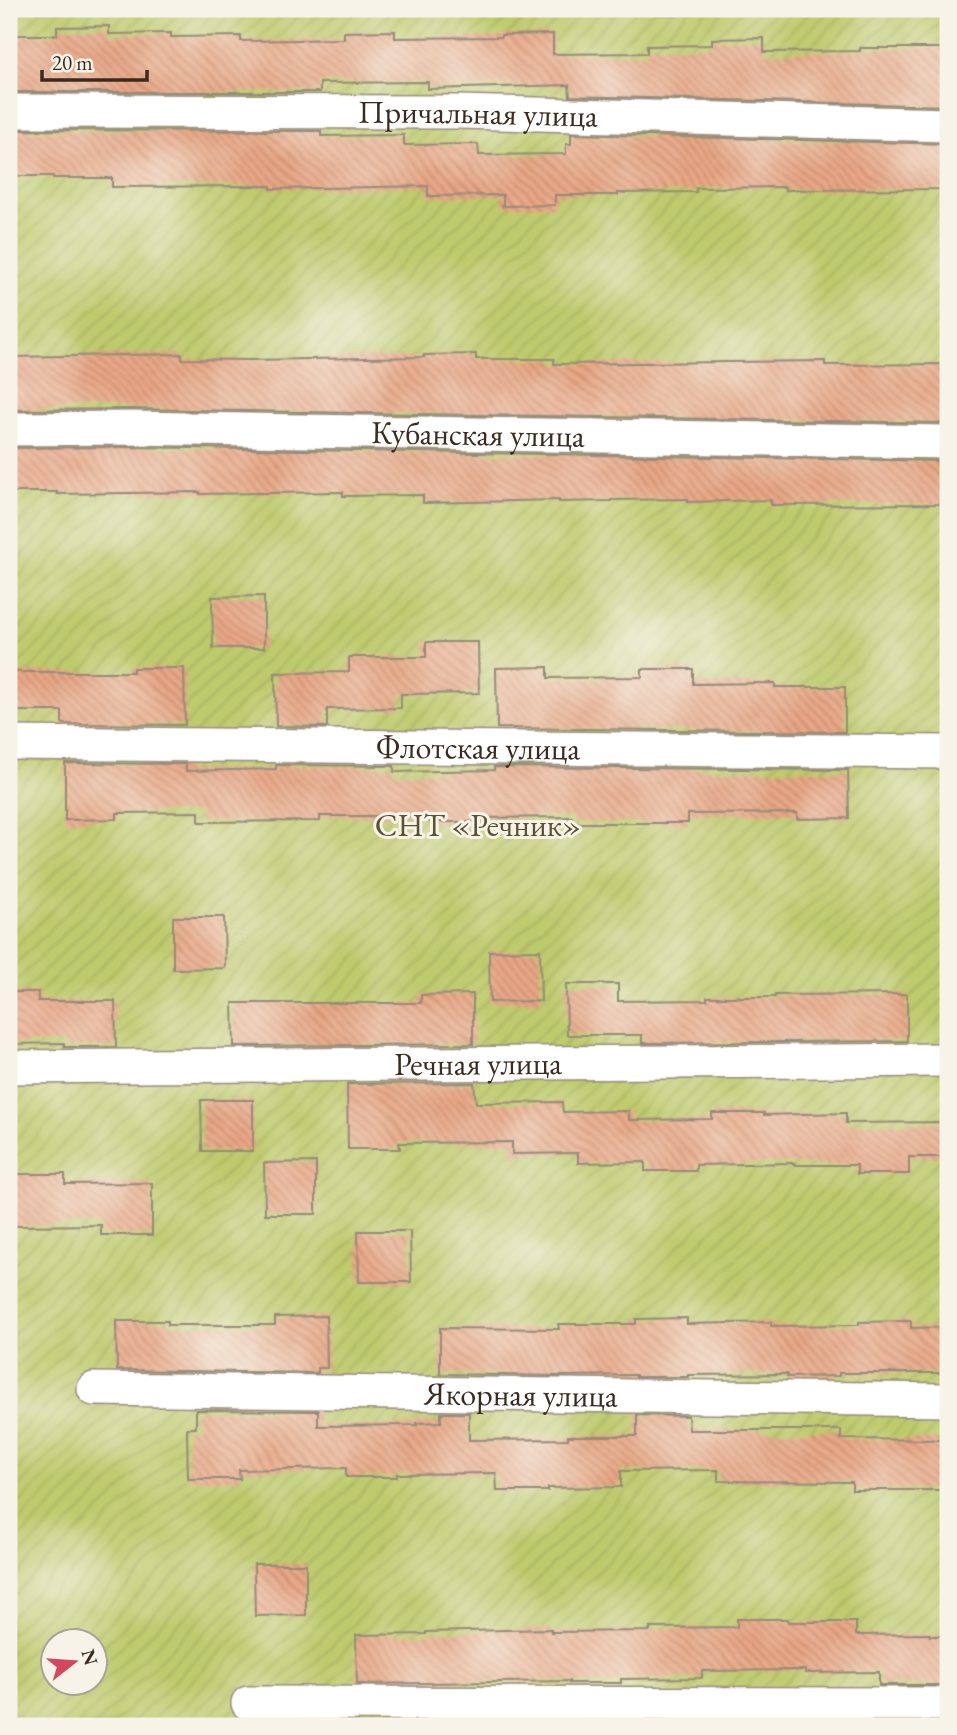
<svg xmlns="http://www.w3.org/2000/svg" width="957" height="1735" font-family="'EB Garamond',serif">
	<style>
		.garden { fill: url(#garden-furrows); stroke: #7c7a46; stroke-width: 2; fill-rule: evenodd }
		.building { fill: url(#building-back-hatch) }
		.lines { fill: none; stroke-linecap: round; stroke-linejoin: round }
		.street-casing { stroke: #968a7a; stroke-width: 36 }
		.street { stroke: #fff; stroke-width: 33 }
		.labels { text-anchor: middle; stroke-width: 6; stroke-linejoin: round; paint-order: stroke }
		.street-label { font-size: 32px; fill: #3b2a1e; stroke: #f7f3e8 }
		.park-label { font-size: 32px; fill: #5c5232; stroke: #f7f3e8 }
	</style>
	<defs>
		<pattern id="garden-furrows" width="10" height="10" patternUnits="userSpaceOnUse" patternTransform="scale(1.75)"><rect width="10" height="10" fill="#becb6d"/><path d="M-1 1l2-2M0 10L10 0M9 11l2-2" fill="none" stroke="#a4ae5e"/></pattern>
		<pattern id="building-back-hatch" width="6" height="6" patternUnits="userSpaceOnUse" patternTransform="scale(1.75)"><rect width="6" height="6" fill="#e9a786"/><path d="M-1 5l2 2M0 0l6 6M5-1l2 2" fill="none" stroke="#be886d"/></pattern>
	</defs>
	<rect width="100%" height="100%" fill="#f7f3e8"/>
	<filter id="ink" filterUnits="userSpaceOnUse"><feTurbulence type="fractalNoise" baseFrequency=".0143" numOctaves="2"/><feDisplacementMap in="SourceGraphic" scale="14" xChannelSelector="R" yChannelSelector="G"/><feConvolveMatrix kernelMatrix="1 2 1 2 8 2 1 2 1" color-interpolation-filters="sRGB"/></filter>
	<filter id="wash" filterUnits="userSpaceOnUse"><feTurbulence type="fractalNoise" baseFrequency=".00686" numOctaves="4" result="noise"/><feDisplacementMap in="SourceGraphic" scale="28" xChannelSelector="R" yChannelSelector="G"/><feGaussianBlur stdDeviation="1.57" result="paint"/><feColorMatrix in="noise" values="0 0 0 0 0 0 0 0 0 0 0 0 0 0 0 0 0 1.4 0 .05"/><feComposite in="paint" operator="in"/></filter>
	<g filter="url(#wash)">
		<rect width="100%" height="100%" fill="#f1ead5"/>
		<path class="garden" d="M9 9H948V1726H20L9 1708ZM52 1640H94V1682H52Z"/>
		<g id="blocks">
			<g class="building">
				<path d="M109 26V34L171 33V37L241 36V41L344 39V32L395 31V38L501 37V35L553 34V54L647 53V46L712 45V39L764 38V52L860 51V48H948V106L570 96 569 85 428 89V82L320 83V92H9V35H57V27Z"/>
				<path d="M9 130 321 131V136L404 135V145L478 144 479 155 566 154V144H571V134L948 144V189L785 190V187L696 188V192L618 193V195H555V205L503 206V195L428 196V186L271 189V186L112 187V178H53V176H9Z"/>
				<path d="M182 354V359L251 360 424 357V355L476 354V359H554V364L825 361V365L948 364V423L130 409 9 410V357Z"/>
				<path d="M130 447 948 461V504L771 505V500L688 502V499L611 500V501L559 502V500L423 503V495L343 496V492L200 494V492L57 494V492H9V448Z"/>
				<path d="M264 596V648H213L212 597Z"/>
				<path d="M426 642H478L479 693 401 694V708L327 709V727L276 726 275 673 349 672V657H426Z"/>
				<path d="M548 667V678L642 677V669H693V684L775 683V687H845V732L497 728 496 668Z"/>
				<path d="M133 668H184L185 725 64 724 62 723V711H9V672H133Z"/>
				<path d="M65 763 186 764V771L276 769V765L394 766V772L494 770V767L848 770 849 818 797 819V813L688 814V823H572V817L481 818V822H430V816H320V821L199 822V812L117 813V819L65 820Z"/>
				<path d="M173 917H224L225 968 173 969Z"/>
				<path d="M540 950 541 1001 490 1002 489 951Z"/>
				<path d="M566 984H618V1001L707 1000V997H775V995L907 994V1041L642 1043V1035H567Z"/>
				<path d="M9 992H38V1001H115L116 1047H64V1043L9 1044Z"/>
				<path d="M473 994V1044L234 1046 233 1003H421V995Z"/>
				<path d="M474 1083 476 1103 562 1102 563 1112 629 1111V1120L712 1119V1113H764V1115L846 1113V1123L948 1122V1157H909V1174H857V1165H795V1163L696 1165V1171H645V1162L578 1163V1153L512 1154V1142L399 1143 400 1149H348L347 1084Z"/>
				<path d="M201 1100H253V1151H202Z"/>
				<path d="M316 1162V1214H265L264 1163Z"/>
				<path d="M13 1174H65V1184L152 1183V1235H101V1225L14 1226Z"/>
				<path d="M358 1231H410L411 1282H359Z"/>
				<path d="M326 1316 327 1368H318V1373L117 1370 116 1321H168V1325H275V1317Z"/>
				<path d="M687 1318V1324L771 1322V1326L859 1325V1322L911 1321V1328L948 1327V1373H839V1376L787 1377V1374L688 1375V1377H636V1375L559 1376 440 1374V1328L559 1329 558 1324H636V1319Z"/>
				<path d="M196 1410 318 1411V1426L417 1425V1423L441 1422V1413H469V1440L568 1439V1436H637V1415L688 1416 689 1430H841V1439L948 1440V1490H852V1482L718 1481V1470L621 1471V1487L548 1488V1491H497L496 1473 397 1474V1477H346V1468L239 1470 240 1479H188L187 1428H196Z"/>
				<path d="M254 1564H306V1615L255 1616Z"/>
				<path d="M737 1619H788V1622H856V1635L930 1634V1636H948V1685H879V1672L805 1673V1670L702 1671V1678L621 1679V1683H569V1681L357 1684 356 1635 426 1634V1632L551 1629V1632L650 1631V1628L737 1627Z"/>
			</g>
		</g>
	</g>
	<g filter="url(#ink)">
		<use href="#blocks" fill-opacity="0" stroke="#968a7a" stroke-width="2"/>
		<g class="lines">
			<defs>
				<g id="street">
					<path id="s1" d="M9 111 458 112 948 125"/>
					<path id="s2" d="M9 429 130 428 948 442"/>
					<path id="s3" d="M9 743 948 752"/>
					<path id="s4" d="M9 1067 948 1060"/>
					<path id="s5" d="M94 1389 948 1400"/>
					<path d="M248 1703 948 1704"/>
				</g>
			</defs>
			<use href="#street" class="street-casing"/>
			<use href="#street" class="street"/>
		</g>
	</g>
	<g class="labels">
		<g class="street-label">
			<text dy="11" stroke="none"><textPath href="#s1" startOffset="469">Причальная улица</textPath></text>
			<text dy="11" stroke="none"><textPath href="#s2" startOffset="469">Кубанская улица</textPath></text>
			<text dy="11" stroke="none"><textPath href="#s3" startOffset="469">Флотская улица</textPath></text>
			<text dy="11" stroke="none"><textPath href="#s4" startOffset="469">Речная улица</textPath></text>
			<text dy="11" stroke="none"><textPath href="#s5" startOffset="427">Якорная улица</textPath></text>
		</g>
		<g class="park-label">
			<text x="478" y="836">СНТ «Речник»</text>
		</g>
	</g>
	<rect width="957" height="1735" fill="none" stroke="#f7f3e8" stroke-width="35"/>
	<g transform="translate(74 1662) rotate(73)"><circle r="33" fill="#f7f3e8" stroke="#aca397" stroke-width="2"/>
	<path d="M0-5L12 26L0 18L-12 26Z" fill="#d1495b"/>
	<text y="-10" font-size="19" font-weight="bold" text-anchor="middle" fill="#3b2a1e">N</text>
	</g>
	<path d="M42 70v10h105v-10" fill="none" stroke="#3b2a1e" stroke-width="3.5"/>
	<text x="52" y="70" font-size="21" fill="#3b2a1e" stroke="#f7f3e8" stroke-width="5" paint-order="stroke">20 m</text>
</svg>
